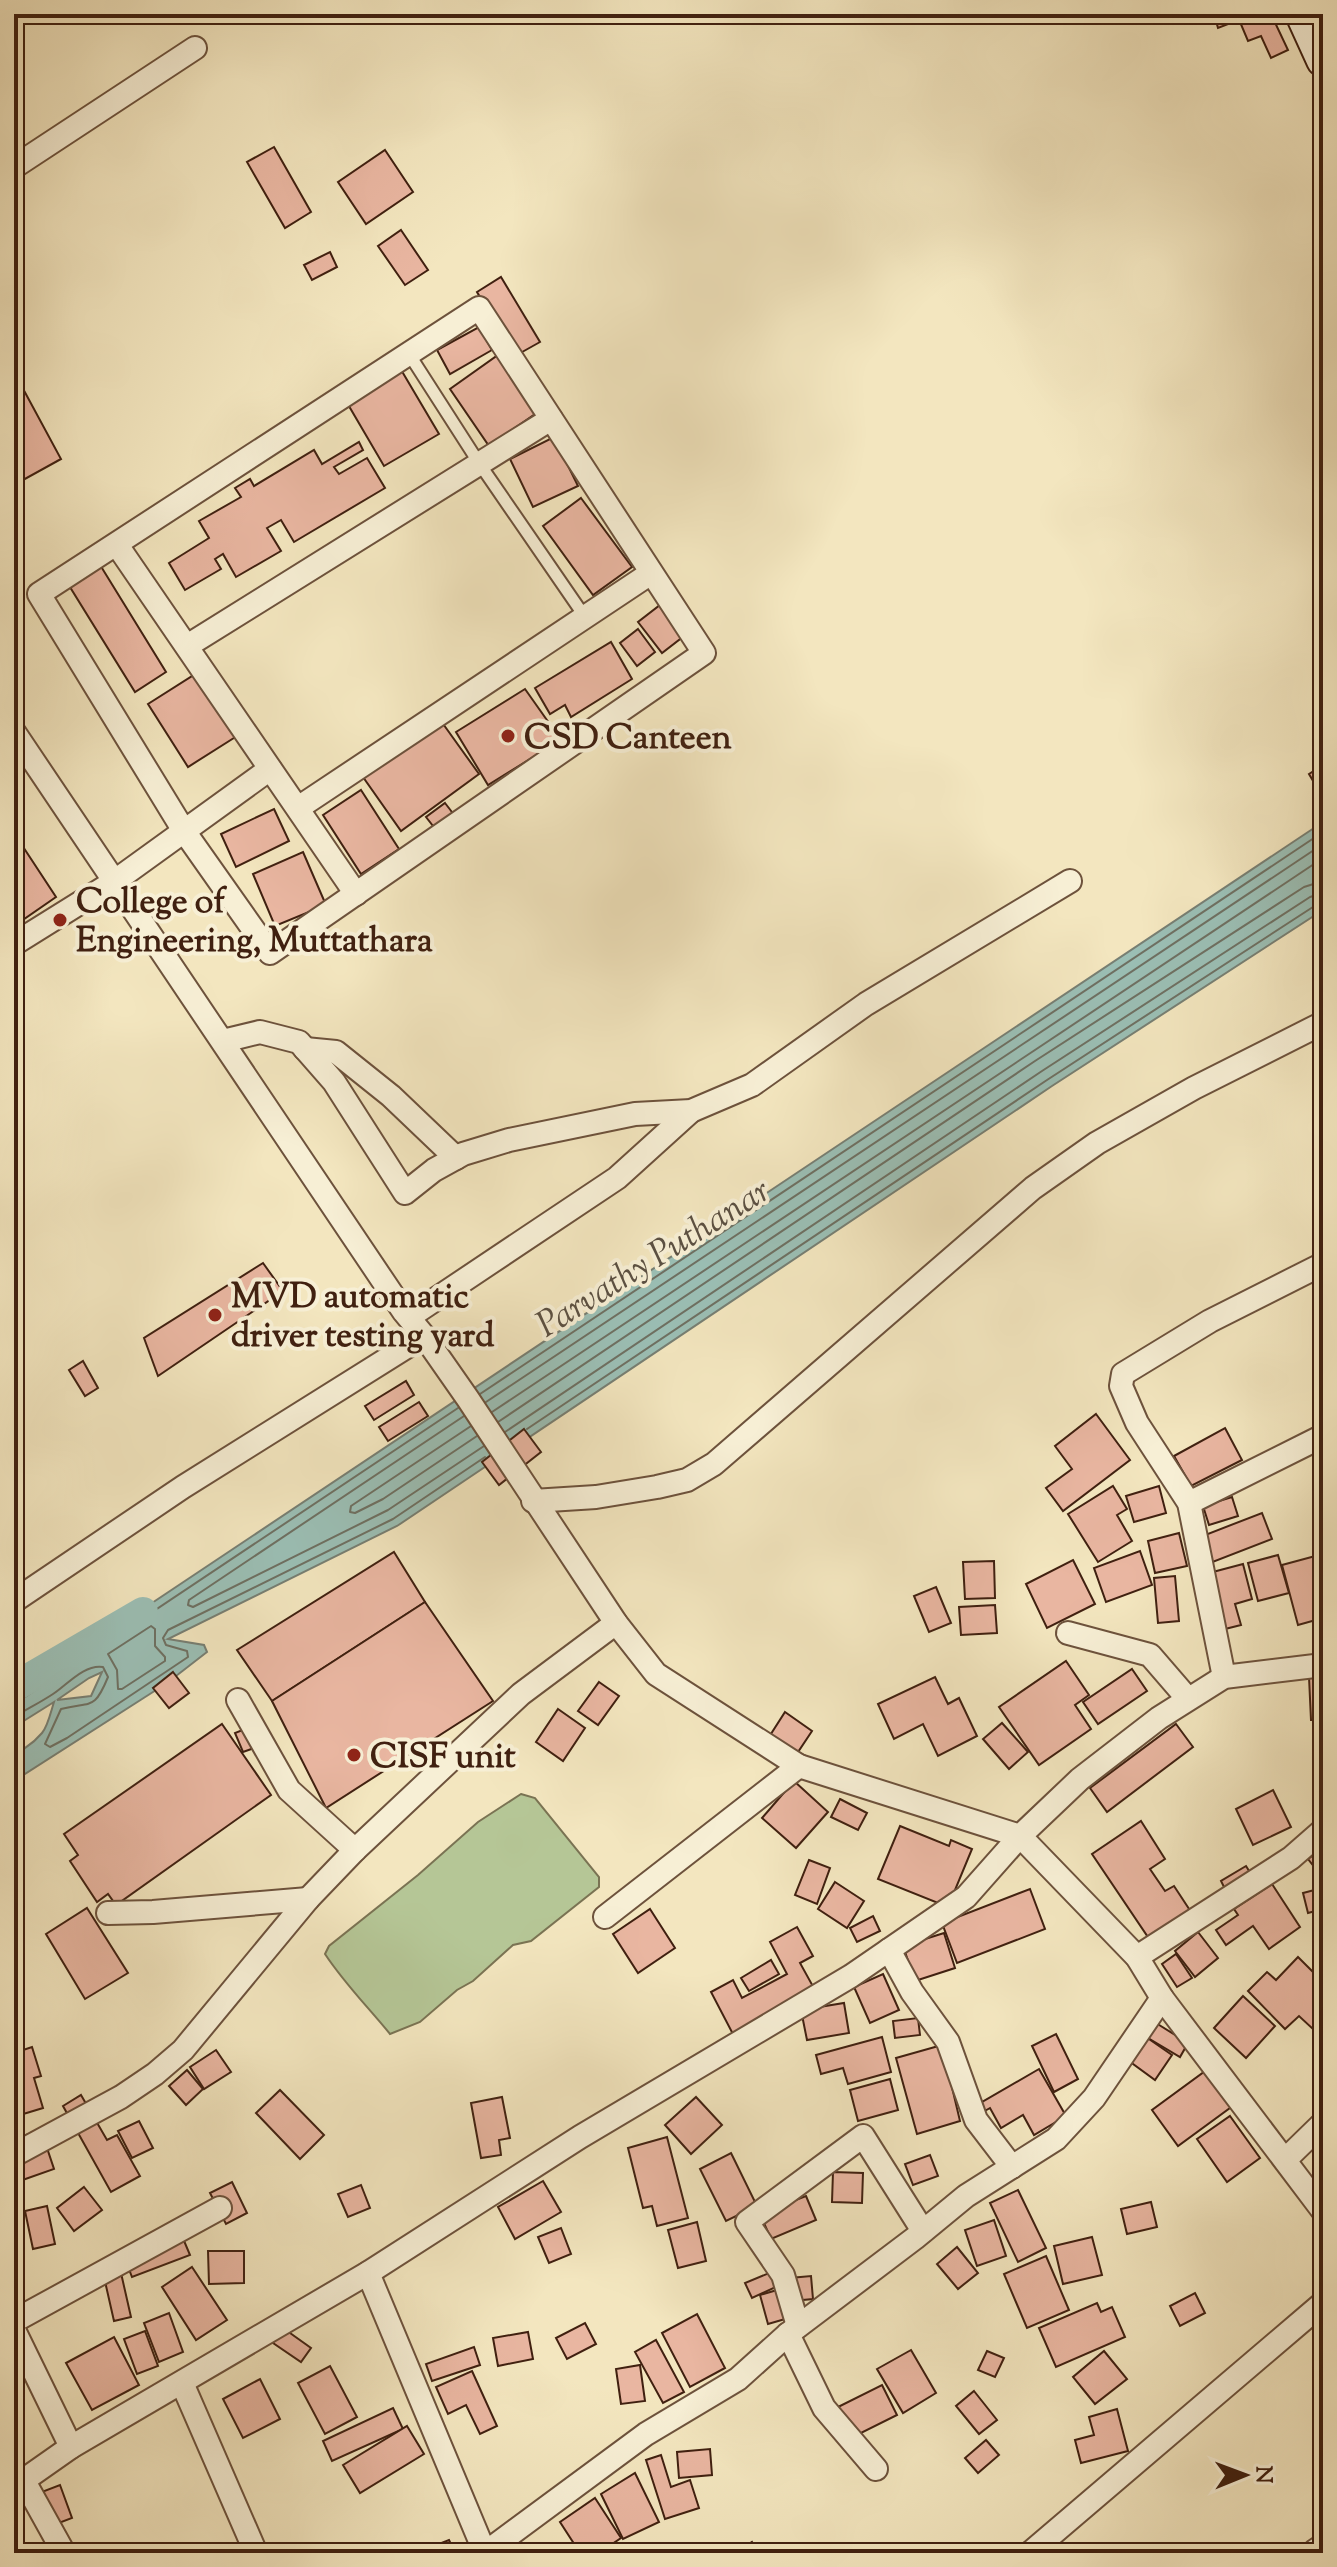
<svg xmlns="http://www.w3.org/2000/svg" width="1337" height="2567" font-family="'Sorts Mill Goudy',serif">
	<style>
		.green { fill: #b5c696; stroke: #7a7353; stroke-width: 2 }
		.water { fill: #9bbfb5; stroke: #777f73; stroke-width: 2; fill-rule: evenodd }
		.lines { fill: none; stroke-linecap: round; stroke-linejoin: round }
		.shore { stroke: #6e7062; stroke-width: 2 }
		.canal { stroke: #9bbfb5; stroke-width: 30 }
		.building { fill: #e9b6a1; stroke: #402010; stroke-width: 2 }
		.service-casing { stroke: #6d523c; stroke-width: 15 }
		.minor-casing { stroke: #6d523c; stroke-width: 26 }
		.tertiary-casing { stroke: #6d523c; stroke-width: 32 }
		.secondary-casing { stroke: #402010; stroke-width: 36 }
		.service { stroke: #f7efd5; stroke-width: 11 }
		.minor { stroke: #f7efd5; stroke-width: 22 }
		.tertiary { stroke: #f7efd5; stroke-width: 28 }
		.secondary { stroke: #f7efd5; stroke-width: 32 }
		.poi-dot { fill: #8f2418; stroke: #f7efd5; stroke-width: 3 }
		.labels { text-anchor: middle; stroke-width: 8; stroke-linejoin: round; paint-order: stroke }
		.poi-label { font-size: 34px; font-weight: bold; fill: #402010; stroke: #f7efd5; text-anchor: start }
		.water-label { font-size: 36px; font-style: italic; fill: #5b5042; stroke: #f7efd5 }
	</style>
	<rect width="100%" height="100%" fill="#f3e6bf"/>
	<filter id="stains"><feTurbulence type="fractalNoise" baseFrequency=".0025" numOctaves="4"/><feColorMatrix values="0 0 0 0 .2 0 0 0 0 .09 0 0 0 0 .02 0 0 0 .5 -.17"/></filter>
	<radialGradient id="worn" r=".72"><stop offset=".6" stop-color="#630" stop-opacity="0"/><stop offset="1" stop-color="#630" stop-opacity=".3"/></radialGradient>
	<path class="green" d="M521 1794 535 1798 599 1877V1887L531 1941 513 1945 473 1981 457 1990 420 2022 390 2034C368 2007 344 1983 325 1954L329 1946 418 1875 478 1822Z"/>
	<path class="water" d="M1323 822V910L1052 1086 397 1526 168 1639 204 1645 207 1652 167 1683 14 1781C14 1742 22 1757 42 1733 48 1726 51 1711 54 1702L14 1727V1695ZM102 1672 91 1696 57 1700 89 1678Z"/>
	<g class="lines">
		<g class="shore">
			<path d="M480 1394 1323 832"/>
			<path d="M486 1402 1323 844"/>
			<path d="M492 1412 1323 858"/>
			<path d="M464 1416 189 1600 188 1605 193 1607 388 1510 484 1446"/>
			<path d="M498 1422 1035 1061 1304 887 1323 881"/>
			<path d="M471 1426 351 1506 350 1512 355 1513 383 1499 477 1436"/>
			<path d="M527 1429 1047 1080 1316 905 1323 904"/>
			<path d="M505 1432 1042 1071 1310 897 1323 893"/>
			<path d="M151 1626 155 1629V1646L165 1657V1661L122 1689H118L117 1670 108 1654Z"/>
			<path d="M14 1701 22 1699 458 1408"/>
			<path d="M14 1717C27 1709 41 1702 53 1694 67 1685 84 1664 103 1667L108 1677C94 1711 92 1701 61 1709L45 1744 50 1747 67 1738 188 1657 187 1651 166 1645 163 1638 168 1630 393 1519 485 1457"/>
		</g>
		<path class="canal" d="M14 1687 143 1612"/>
	</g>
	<g class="building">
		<path d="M1176 14H1205L1180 23Z"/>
		<path d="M1214 14H1254L1218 28Z"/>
		<path d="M1257 14H1271L1288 50 1271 58 1261 36 1248 41 1240 22Z"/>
		<path d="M274 147 311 212 285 228 247 162Z"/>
		<path d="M385 150 413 192 366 224 338 182Z"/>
		<path d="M401 230 428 270 405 285 378 246Z"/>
		<path d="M330 252 337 267 312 280 304 265Z"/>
		<path d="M501 277 540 342 515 356 477 292Z"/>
		<path d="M479 327 492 350 450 374 437 350Z"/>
		<path d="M498 355 538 412 489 446 450 389Z"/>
		<path d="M400 368 439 434 384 466 346 401Z"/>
		<path d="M14 372 61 459 14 485Z"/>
		<path d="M554 437 578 486 533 507 510 459Z"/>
		<path d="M359 442 363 450 334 467 339 474 367 458 385 488 294 542 281 520 267 528 281 551 236 577 223 554 215 559 221 569 185 590 169 563 209 538 199 521 241 497 235 488 250 479 254 486 314 450 322 464Z"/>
		<path d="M581 498 632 567 593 595 543 526Z"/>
		<path d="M97 560 166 672 135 692 65 579Z"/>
		<path d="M660 605 684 636 662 653 638 622Z"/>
		<path d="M638 629 655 652 637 666 620 643Z"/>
		<path d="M611 642 632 679 571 717 565 705 550 714 535 688Z"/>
		<path d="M197 673 237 736 188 767 148 704Z"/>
		<path d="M525 689 561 740 488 785 456 732Z"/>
		<path d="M441 721 479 774 401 831 363 777Z"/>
		<path d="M1323 765V796H1322L1309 774Z"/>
		<path d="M361 790 399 849 361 874 323 815Z"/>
		<path d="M445 803 455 816 437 831 426 817Z"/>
		<path d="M274 809 289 841 236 867 221 834Z"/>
		<path d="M14 833 56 897 14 926Z"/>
		<path d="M303 852 326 905 275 926 253 874Z"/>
		<path d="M263 1263 283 1291 158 1376 144 1338Z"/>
		<path d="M83 1361 98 1388 85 1396 69 1370Z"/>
		<path d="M406 1381 414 1395 374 1420 365 1406Z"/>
		<path d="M419 1402 428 1416 388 1441 379 1427Z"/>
		<path d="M1096 1414 1130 1460 1063 1511 1046 1488 1072 1469 1055 1446Z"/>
		<path d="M1225 1428 1242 1460 1191 1486 1174 1456Z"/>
		<path d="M524 1429 541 1452 499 1485 482 1462Z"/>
		<path d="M1113 1486 1127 1509 1117 1515 1132 1541 1098 1562 1068 1514Z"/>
		<path d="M1159 1486 1166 1513 1134 1522 1126 1496Z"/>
		<path d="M1232 1497 1238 1516 1209 1525 1203 1506Z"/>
		<path d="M1262 1513 1272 1539 1210 1563 1200 1537Z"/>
		<path d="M1179 1533 1187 1566 1155 1573 1148 1541Z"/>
		<path d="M1140 1551 1152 1585 1106 1602 1094 1568Z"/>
		<path d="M394 1552 425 1602 272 1701 237 1650Z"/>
		<path d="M1278 1555 1289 1593 1258 1601 1248 1563Z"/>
		<path d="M1319 1555 1323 1573V1618L1298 1625 1282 1565Z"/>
		<path d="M1073 1560 1095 1604 1047 1628 1026 1584Z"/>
		<path d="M994 1561 995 1598 965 1599 963 1562Z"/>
		<path d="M1243 1564 1252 1599 1235 1604 1241 1625 1225 1629 1209 1573Z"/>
		<path d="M1175 1576 1179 1621 1158 1623 1154 1578Z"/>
		<path d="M936 1587 951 1623 929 1632 914 1596Z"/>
		<path d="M425 1602 493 1701 326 1808 272 1701Z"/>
		<path d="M995 1605 997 1633 961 1635 959 1607Z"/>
		<path d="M1066 1661 1089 1695 1075 1705 1091 1729 1039 1765 999 1707Z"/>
		<path d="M1132 1669 1147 1691 1098 1724 1083 1702Z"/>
		<path d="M173 1672 189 1693 169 1708 153 1688Z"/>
		<path d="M1323 1676V1720H1311L1309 1677Z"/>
		<path d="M935 1677 948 1704 959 1698 977 1736 938 1756 923 1724 894 1739 878 1704Z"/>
		<path d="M599 1682 619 1696 598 1725 578 1711Z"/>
		<path d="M558 1709 585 1728 563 1761 536 1742Z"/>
		<path d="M785 1712 812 1731 796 1755 769 1737Z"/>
		<path d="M1002 1723 1028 1752 1009 1769 983 1739Z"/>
		<path d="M222 1724 271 1795 116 1905 108 1894 97 1902 70 1861 78 1855 64 1834Z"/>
		<path d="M1176 1724 1193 1747 1107 1812 1090 1788Z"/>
		<path d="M250 1727 257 1747 243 1752 235 1733Z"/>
		<path d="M794 1781 828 1812 796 1848 762 1818Z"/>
		<path d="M1273 1790 1291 1827 1253 1845 1236 1809Z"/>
		<path d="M840 1799 867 1813 858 1830 831 1817Z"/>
		<path d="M1141 1821 1165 1859 1150 1869 1165 1891 1174 1886 1195 1918 1154 1946 1092 1854Z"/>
		<path d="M900 1826 949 1846 951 1840 972 1849 948 1907 878 1879Z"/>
		<path d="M1323 1848V1878L1308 1859Z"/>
		<path d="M809 1860 830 1868 817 1904 795 1895Z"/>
		<path d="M1246 1866 1254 1879 1228 1895 1221 1881Z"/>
		<path d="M835 1882 864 1901 847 1928 818 1909Z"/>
		<path d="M1272 1884 1300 1927 1269 1949 1253 1926 1226 1945 1216 1930 1238 1915 1234 1909Z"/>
		<path d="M1322 1888 1323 1909 1308 1913 1303 1893Z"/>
		<path d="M1030 1889 1045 1929 957 1963 942 1923Z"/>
		<path d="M87 1908 128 1973 85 1999 46 1934Z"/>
		<path d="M650 1909 675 1948 638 1973 613 1934Z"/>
		<path d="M873 1916 880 1931 857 1942 850 1928Z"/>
		<path d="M797 1927 813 1956 800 1963 815 1990 734 2036 711 1992 733 1980 742 1998 787 1974 770 1942Z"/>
		<path d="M1198 1932 1218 1958 1195 1977 1175 1951Z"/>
		<path d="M944 1933 955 1968 915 1981 903 1946Z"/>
		<path d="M1176 1954 1192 1978 1177 1987 1162 1964Z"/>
		<path d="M1298 1957 1323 1982V2022L1314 2030 1299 2016 1285 2029 1248 1991 1267 1972 1276 1980Z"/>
		<path d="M771 1960 779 1974 749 1991 741 1978Z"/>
		<path d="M883 1974 899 2010 870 2023 854 1987Z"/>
		<path d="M1243 1996 1275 2026 1246 2058 1214 2028Z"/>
		<path d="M844 2003 849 2033 807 2040 801 2010Z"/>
		<path d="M918 2018 920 2035 895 2038 893 2021Z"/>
		<path d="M1156 2023 1188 2043 1180 2057 1148 2038Z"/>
		<path d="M1056 2034 1078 2079 1054 2092 1032 2046Z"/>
		<path d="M882 2037 891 2072 848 2084 843 2068 821 2074 816 2055Z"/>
		<path d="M1146 2037 1172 2055 1155 2080 1129 2061Z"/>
		<path d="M942 2045 960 2121 917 2134 896 2058Z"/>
		<path d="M32 2047 41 2076 34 2078 43 2108 20 2115 14 2097V2053Z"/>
		<path d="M216 2050 231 2072 204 2089 190 2067Z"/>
		<path d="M1039 2069 1066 2116 1034 2135 1023 2115 1001 2128 990 2108 981 2113 977 2105Z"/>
		<path d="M1208 2069 1234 2105 1178 2146 1152 2110Z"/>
		<path d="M187 2070 203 2089 186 2105 169 2086Z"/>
		<path d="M890 2079 898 2110 858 2121 850 2090Z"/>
		<path d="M280 2090 324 2135 300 2159 256 2113Z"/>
		<path d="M81 2095 107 2140 117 2135 140 2176 111 2192 63 2106Z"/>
		<path d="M502 2097 510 2138 499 2140 501 2155 481 2158 471 2103Z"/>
		<path d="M696 2097 722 2125 691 2154 665 2125Z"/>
		<path d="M1230 2116 1260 2158 1227 2182 1197 2139Z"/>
		<path d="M139 2121 153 2148 132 2158 118 2131Z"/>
		<path d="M41 2130 54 2169 14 2183V2139Z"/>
		<path d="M667 2137 688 2218 657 2226 652 2206 643 2208 628 2148Z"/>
		<path d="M731 2153 757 2206 726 2221 700 2169Z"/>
		<path d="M930 2155 938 2176 913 2185 905 2164Z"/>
		<path d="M833 2172 863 2173 862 2203 832 2202Z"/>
		<path d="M543 2181 561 2212 515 2239 498 2207Z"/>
		<path d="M232 2182 247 2213 226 2224 210 2193Z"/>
		<path d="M361 2185 370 2208 348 2217 338 2194Z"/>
		<path d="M84 2187 102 2210 74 2231 57 2208Z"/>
		<path d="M1018 2190 1046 2248 1018 2262 990 2203Z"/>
		<path d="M806 2196 816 2220 771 2239 760 2214Z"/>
		<path d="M1151 2202 1157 2227 1127 2234 1121 2209Z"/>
		<path d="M47 2206 55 2244 33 2249 25 2211Z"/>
		<path d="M994 2220 1006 2256 977 2266 965 2230Z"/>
		<path d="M697 2222 706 2261 678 2268 668 2230Z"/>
		<path d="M561 2228 571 2254 549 2263 538 2237Z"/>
		<path d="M179 2229 190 2255 132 2277 122 2251Z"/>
		<path d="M1092 2237 1102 2275 1063 2284 1054 2246Z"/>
		<path d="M957 2247 978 2273 958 2289 937 2264Z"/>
		<path d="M208 2251H244V2283L209 2284Z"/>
		<path d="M1046 2256 1069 2310 1027 2328 1004 2274Z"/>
		<path d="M192 2267 227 2320 196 2340 162 2287Z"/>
		<path d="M774 2271 780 2285 752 2298 745 2283Z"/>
		<path d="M121 2273 131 2317 114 2321 104 2277Z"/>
		<path d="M811 2276 813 2299 792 2301 790 2278Z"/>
		<path d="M784 2288 792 2317 768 2324 760 2295Z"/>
		<path d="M1195 2293 1205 2313 1180 2326 1170 2306Z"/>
		<path d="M1097 2303 1101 2312 1112 2307 1125 2337 1056 2367 1039 2328Z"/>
		<path d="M169 2313 183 2352 159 2362 144 2323Z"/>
		<path d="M697 2314 725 2368 690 2387 662 2333Z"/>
		<path d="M585 2323 596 2344 567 2359 556 2338Z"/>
		<path d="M283 2328 311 2348 301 2362 273 2343Z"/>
		<path d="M145 2331 158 2366 137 2374 124 2339Z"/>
		<path d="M528 2332 533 2359 498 2366 493 2338Z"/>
		<path d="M114 2337 139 2385 92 2410 66 2363Z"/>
		<path d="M656 2340 684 2392 663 2403 635 2352Z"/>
		<path d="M474 2347 480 2365 432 2381 426 2364Z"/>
		<path d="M911 2350 936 2393 903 2413 877 2369Z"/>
		<path d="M987 2351 1004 2358 995 2377 978 2370Z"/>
		<path d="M1104 2351 1127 2379 1095 2404 1073 2377Z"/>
		<path d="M640 2365 645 2401 621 2404 616 2369Z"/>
		<path d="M330 2366 357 2417 325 2434 298 2383Z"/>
		<path d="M472 2371 497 2426 480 2434 466 2405 448 2414 436 2387Z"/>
		<path d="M260 2379 280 2419 243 2438 223 2399Z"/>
		<path d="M882 2385 897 2415 851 2438 836 2408Z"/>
		<path d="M974 2391 997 2420 979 2434 956 2406Z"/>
		<path d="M393 2408 403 2429 332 2461 323 2441Z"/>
		<path d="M1117 2409 1128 2451 1081 2463 1075 2440 1094 2435 1089 2417Z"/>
		<path d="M407 2426 424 2454 360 2493 343 2465Z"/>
		<path d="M986 2440 999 2455 978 2473 965 2458Z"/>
		<path d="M710 2449 712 2475 679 2478 677 2452Z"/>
		<path d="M661 2455 671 2487 690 2480 699 2508 665 2519 646 2460Z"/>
		<path d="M635 2473 659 2522 623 2539 601 2494Z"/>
		<path d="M60 2485 72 2518 51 2526 39 2493Z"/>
		<path d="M595 2498 621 2538 599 2553H580L560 2522Z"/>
		<path d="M449 2540 455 2553H416Z"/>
		<path d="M752 2542 759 2553H735Z"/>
	</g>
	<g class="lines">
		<defs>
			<path id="service" d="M409 354 479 463 585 617"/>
			<g id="minor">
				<path d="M14 167 195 48"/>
				<path d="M479 308 704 653 270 953 184 831 39 594Z"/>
				<path d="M117 545 356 894"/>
				<path d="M187 646 551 419"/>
				<path d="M14 732 404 1312 424 1336 468 1399 616 1623 656 1674 799 1766 1020 1836 1137 1957 1162 1998 1323 2211"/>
				<path d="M298 808 651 573"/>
				<path d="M14 944 115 881 270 769"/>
				<path d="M223 1041 260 1032 299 1042 334 1082 405 1193 434 1170 463 1154 509 1140 635 1114 691 1111 752 1085 866 1004 1070 881"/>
				<path d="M305 1049 336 1052 391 1096 456 1158"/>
				<path d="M409 1317 617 1178 691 1111"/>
				<path d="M533 1501 596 1497 657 1487 687 1480 714 1464 1033 1188 1097 1143 1194 1088 1323 1023"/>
				<path d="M1189 1503 1323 1436"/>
				<path d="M14 1601 183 1487 424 1336"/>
				<path d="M1068 1633 1150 1655 1188 1699"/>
				<path d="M1224 1677 1189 1503 1137 1423 1121 1386 1123 1374 1210 1321 1323 1264"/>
				<path d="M238 1700 289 1790 355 1850"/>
				<path d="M108 1913 153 1912 308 1899"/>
				<path d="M605 1917 799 1766"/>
				<path d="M889 1950 912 1992 948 2042 976 2120 1012 2167"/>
				<path d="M1137 1957 1291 1858 1323 1830"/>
				<path d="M14 2155 121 2097 155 2074 183 2050 308 1899 355 1850 521 1694 616 1623"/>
				<path d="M1285 2160 1323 2123"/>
				<path d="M368 2273 485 2553 646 2434 738 2379 788 2334 915 2238 966 2196 1056 2139 1094 2098 1162 1998"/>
				<path d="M14 2321 220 2208"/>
				<path d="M798 2326 783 2275 747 2222 863 2136 923 2231"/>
				<path d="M14 2330 71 2447"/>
				<path d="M788 2334 824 2408 876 2469"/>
				<path d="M182 2383 256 2553"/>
				<path d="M24 2481 64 2553"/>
				<path d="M14 2487 71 2447 368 2273 580 2137 851 1976 966 1897 1020 1836 1080 1779 1159 1718 1224 1677 1323 1665"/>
				<path d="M1030 2553 1323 2303"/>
			</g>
			<path id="tertiary" d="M1317 2553 1323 2549"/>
			<path id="secondary" d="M1302 14 1323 60"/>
		</defs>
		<use href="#service" class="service-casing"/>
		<use href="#minor" class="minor-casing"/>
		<use href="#tertiary" class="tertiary-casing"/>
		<use href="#secondary" class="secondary-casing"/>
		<use href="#service" class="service"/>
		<use href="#minor" class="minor"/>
		<use href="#tertiary" class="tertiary"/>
		<use href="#secondary" class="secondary"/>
	</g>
	<g class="poi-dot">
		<circle cx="508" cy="736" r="8"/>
		<circle cx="60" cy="920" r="8"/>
		<circle cx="215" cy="1315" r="8"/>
		<circle cx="354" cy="1755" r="8"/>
	</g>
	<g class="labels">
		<g class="poi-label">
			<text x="524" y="748">CSD Canteen</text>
			<text x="76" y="912">College of<tspan x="76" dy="39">Engineering, Muttathara</tspan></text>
			<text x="231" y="1307">MVD automatic<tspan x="231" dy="39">driver testing yard</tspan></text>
			<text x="370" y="1767">CISF unit</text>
		</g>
		<g class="water-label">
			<text transform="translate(652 1256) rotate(-32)" y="13">Parvathy Puthanar</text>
		</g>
	</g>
	<rect width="1337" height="2567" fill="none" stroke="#f3e6bf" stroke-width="48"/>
	<rect x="16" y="16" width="1305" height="2535" fill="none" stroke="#402010" stroke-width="4"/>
	<rect x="24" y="24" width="1289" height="2519" fill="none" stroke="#402010" stroke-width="2"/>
	<g transform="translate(1245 2475) rotate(89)" stroke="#f7efd5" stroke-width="6" paint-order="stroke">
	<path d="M0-6L14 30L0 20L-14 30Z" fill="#402010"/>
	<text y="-12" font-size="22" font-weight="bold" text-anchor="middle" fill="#402010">N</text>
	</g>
	<rect width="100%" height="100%" filter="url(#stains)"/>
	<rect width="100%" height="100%" fill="url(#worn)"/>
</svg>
